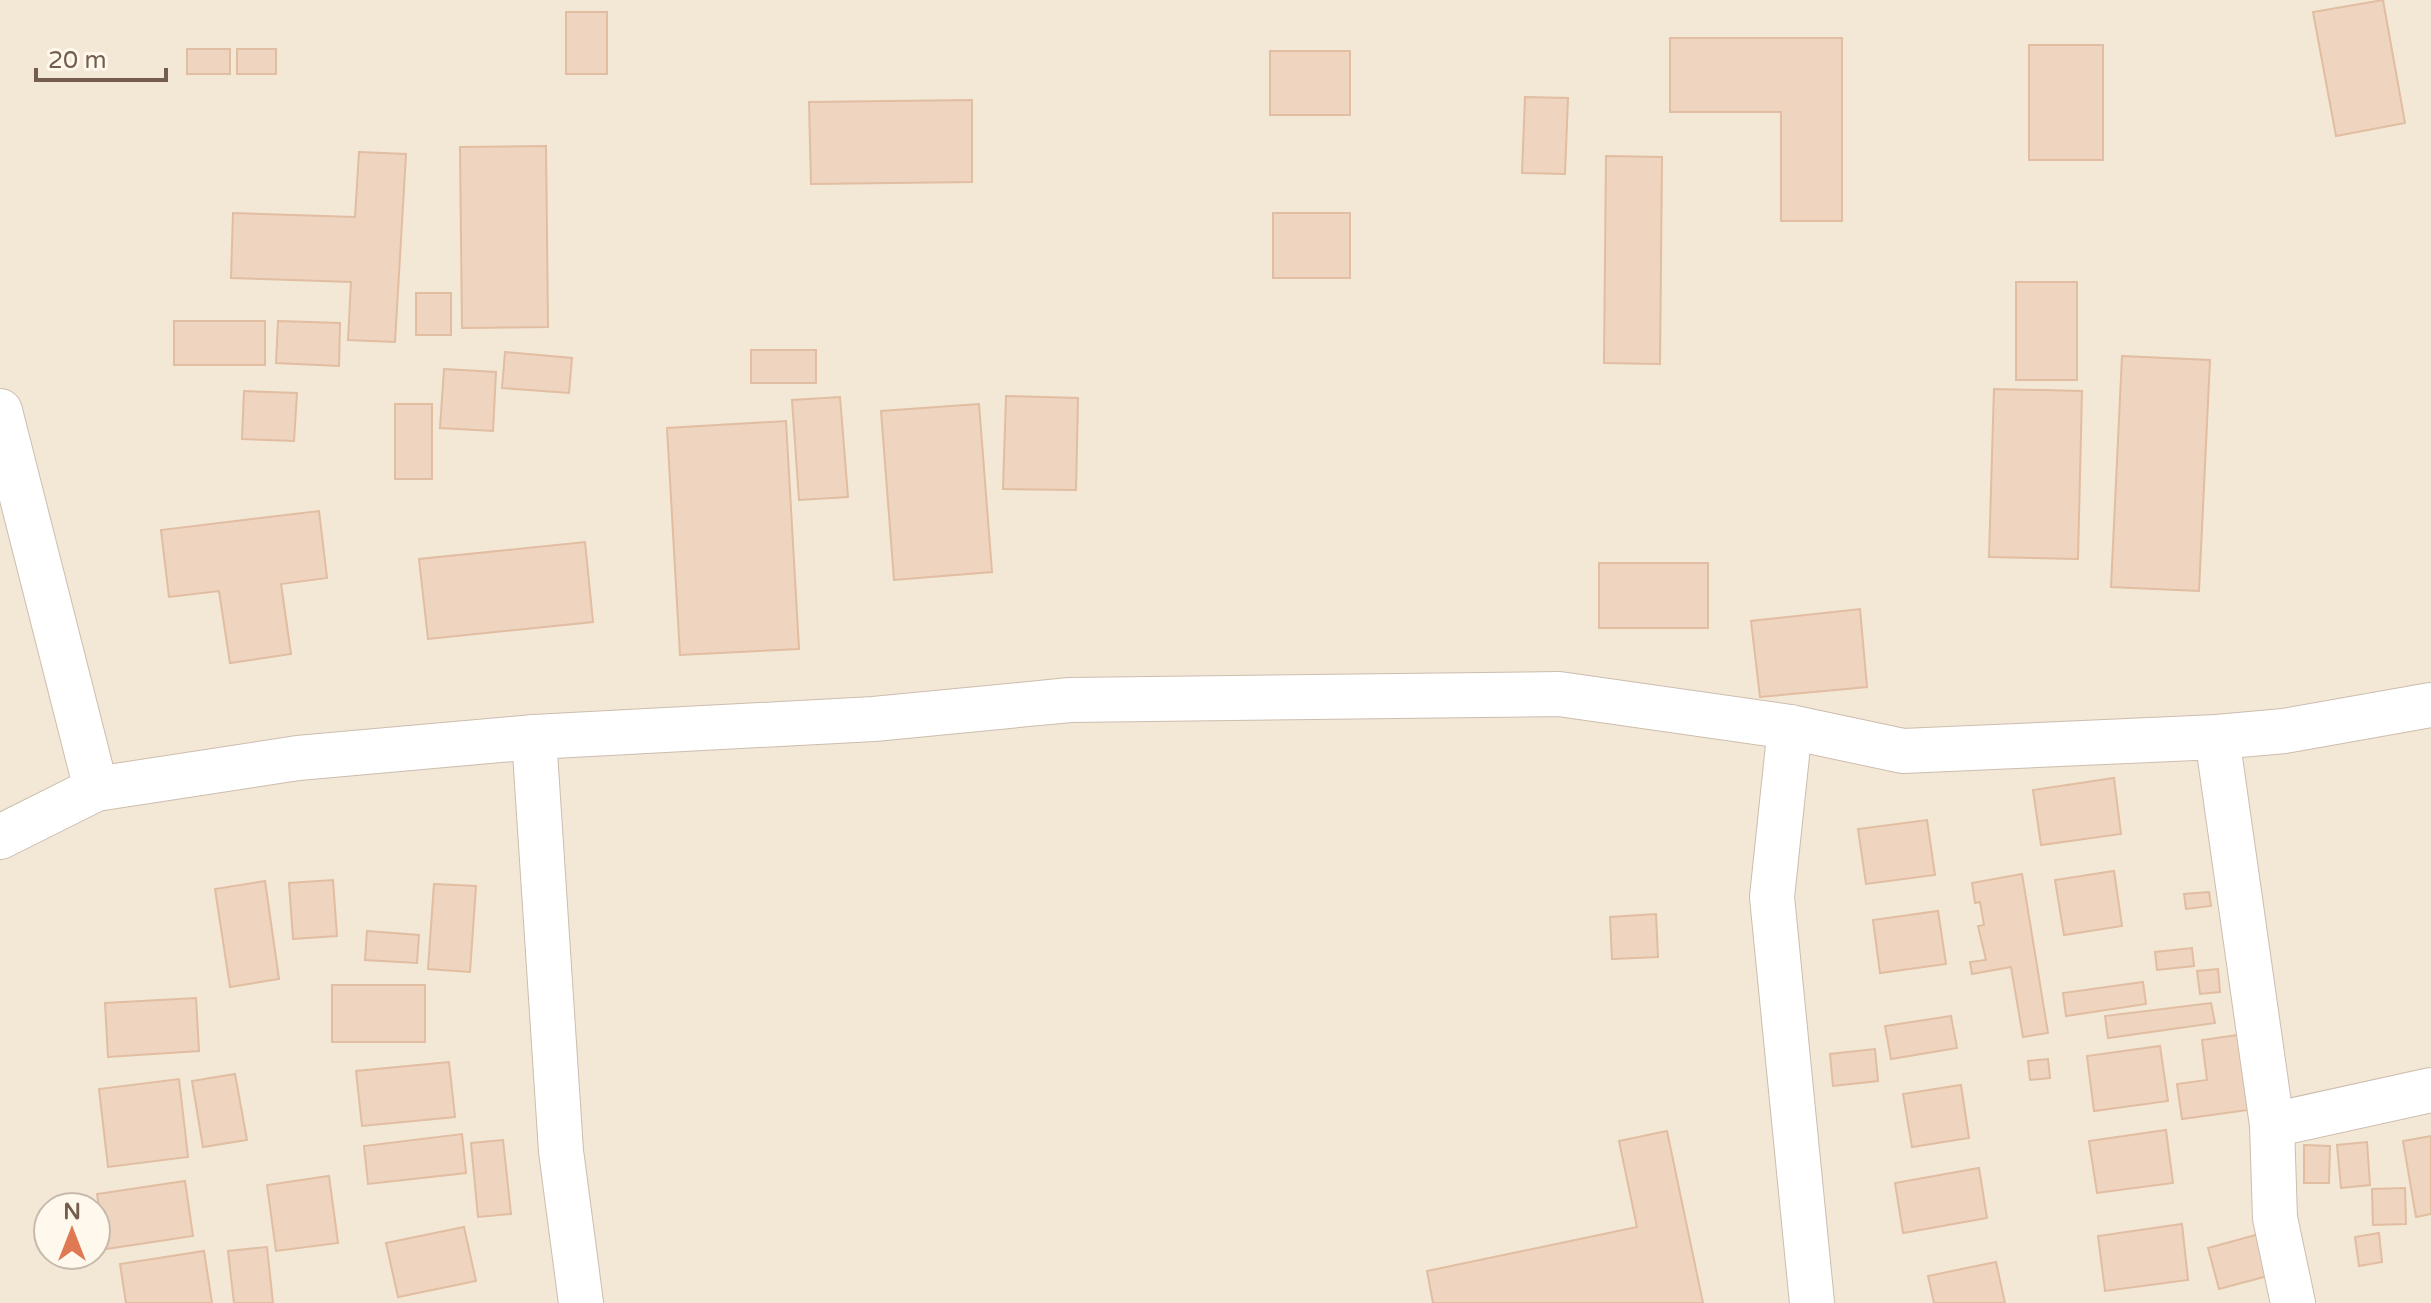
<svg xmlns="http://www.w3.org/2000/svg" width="2431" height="1303" font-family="'Varela Round',sans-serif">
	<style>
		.residential { fill: #f3e7d6; fill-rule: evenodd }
		.building { fill: #efd5c0; stroke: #e1bda1; stroke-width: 2 }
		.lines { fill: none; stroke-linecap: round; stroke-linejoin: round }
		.street-casing { stroke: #cdbdae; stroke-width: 46 }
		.street { stroke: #fff; stroke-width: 44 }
	</style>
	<rect width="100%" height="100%" fill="#fbf4e7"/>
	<path class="residential" d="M0 0H2431V1303H0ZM48 1207H96V1255H48Z"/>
	<g class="building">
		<path d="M2383 0 2405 123 2336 136 2313 12Z"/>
		<rect x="566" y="12" width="41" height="62"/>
		<path d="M1670 38H1842V221H1781V112H1670Z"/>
		<rect x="2029" y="45" width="74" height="115"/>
		<rect x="187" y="49" width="43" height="25"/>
		<rect x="237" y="49" width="39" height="25"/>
		<rect x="1270" y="51" width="80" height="64"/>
		<path d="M1525 97 1568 98 1565 174 1522 173Z"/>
		<path d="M972 100V182L811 184 809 102Z"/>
		<path d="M546 146 548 327 462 328 460 147Z"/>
		<path d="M359 152 406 154 395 342 348 340 351 282 231 278 233 213 355 217Z"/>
		<path d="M1606 156 1662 157 1660 364 1604 363Z"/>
		<rect x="1273" y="213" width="77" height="65"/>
		<rect x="2016" y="282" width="61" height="98"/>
		<rect x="416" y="293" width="35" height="42"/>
		<rect x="174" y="321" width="91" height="44"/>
		<path d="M278 321 340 323 339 366 276 363Z"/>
		<rect x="751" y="350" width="65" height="33"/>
		<path d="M505 352 572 358 569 393 502 388Z"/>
		<path d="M2122 356 2210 360 2199 591 2111 587Z"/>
		<path d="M444 369 496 372 493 431 440 428Z"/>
		<path d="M1994 389 2082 391 2078 559 1989 557Z"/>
		<path d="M244 391 297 393 294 441 242 439Z"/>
		<path d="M1006 396 1078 398 1076 490 1003 489Z"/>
		<path d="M840 397 848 497 799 500 792 400Z"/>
		<rect x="395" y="404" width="37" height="75"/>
		<path d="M979 404 992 572 894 580 881 411Z"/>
		<path d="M786 421 799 649 680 655 667 428Z"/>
		<path d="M319 511 327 578 281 584 291 654 230 663 219 591 169 597 161 530Z"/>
		<path d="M585 542 593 622 428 639 419 559Z"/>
		<rect x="1599" y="563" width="109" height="65"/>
		<path d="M1860 609 1867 687 1760 697 1751 621Z"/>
		<path d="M2114 778 2121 834 2041 845 2033 790Z"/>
		<path d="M1927 820 1935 875 1866 884 1858 829Z"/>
		<path d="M2114 871 2122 926 2064 935 2055 880Z"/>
		<path d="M2022 874 2048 1033 2023 1037 2011 967 1972 974 1970 962 1986 960 1978 926 1984 925 1980 902 1975 903 1972 883Z"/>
		<path d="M333 880 337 936 293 939 289 883Z"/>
		<path d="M265 881 279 979 230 987 215 889Z"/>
		<path d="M434 884 476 886 470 972 428 969Z"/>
		<path d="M2209 892 2211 906 2186 909 2184 894Z"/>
		<path d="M1938 911 1946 964 1880 973 1873 920Z"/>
		<path d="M1656 914 1658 957 1612 959 1610 917Z"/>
		<path d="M367 931 419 935 417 963 365 960Z"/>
		<path d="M2192 948 2194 966 2157 970 2155 952Z"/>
		<path d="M2218 969 2220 992 2200 994 2197 971Z"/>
		<path d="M2143 982 2146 1004 2066 1016 2063 993Z"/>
		<rect x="332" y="985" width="93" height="57"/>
		<path d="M196 998 199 1051 108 1057 105 1003Z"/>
		<path d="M2211 1003 2215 1023 2108 1038 2105 1016Z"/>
		<path d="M1951 1016 1957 1048 1891 1059 1885 1026Z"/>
		<path d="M2238 1035 2248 1110 2182 1119 2177 1084 2207 1080 2202 1040Z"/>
		<path d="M2160 1046 2168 1101 2094 1111 2087 1056Z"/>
		<path d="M1875 1049 1878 1081 1833 1086 1830 1054Z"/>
		<path d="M2048 1059 2050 1078 2030 1080 2028 1061Z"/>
		<path d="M449 1062 455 1117 362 1126 356 1071Z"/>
		<path d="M235 1074 247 1140 203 1147 192 1081Z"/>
		<path d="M179 1079 188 1157 108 1167 99 1089Z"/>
		<path d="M1961 1085 1969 1138 1912 1147 1903 1094Z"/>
		<path d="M2166 1130 2173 1183 2097 1193 2089 1141Z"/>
		<path d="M1667 1131 1703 1303H1433L1427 1271 1637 1227 1619 1141Z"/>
		<path d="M462 1134 466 1173 368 1184 364 1146Z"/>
		<path d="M2431 1136V1214L2416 1217 2403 1141Z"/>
		<path d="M503 1140 511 1214 478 1217 471 1143Z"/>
		<path d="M2367 1142 2370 1185 2341 1188 2337 1145Z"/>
		<path d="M2304 1145 2330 1146 2329 1183H2304Z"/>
		<path d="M1979 1168 1987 1218 1903 1233 1895 1183Z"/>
		<path d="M329 1176 338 1243 276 1251 267 1185Z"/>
		<path d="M185 1181 193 1236 106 1249 97 1194Z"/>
		<path d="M2405 1188 2406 1224 2373 1225 2372 1189Z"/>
		<path d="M2182 1224 2188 1280 2105 1291 2098 1236Z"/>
		<path d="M464 1227 476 1281 398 1297 386 1243Z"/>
		<path d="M2263 1233 2275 1274 2219 1289 2208 1248Z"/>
		<path d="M2379 1233 2382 1262 2359 1266 2355 1237Z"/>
		<path d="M267 1247 273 1303H234L228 1251Z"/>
		<path d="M204 1251 212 1303H126L120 1264Z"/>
		<path d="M1996 1262 2005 1303H1934L1928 1276Z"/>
	</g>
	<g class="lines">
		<defs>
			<g id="street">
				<path d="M0 411 96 789"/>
				<path d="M1790 727 1772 897 1812 1303"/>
				<path d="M534 737 561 1151 581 1303"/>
				<path d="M2217 737 2272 1125 2275 1218 2293 1303"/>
				<path d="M0 837 96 789 298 758 534 737 874 719 1070 700 1559 694 1790 727 1903 751 2217 737 2284 731 2431 705"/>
				<path d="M2272 1125 2431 1090"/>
			</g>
		</defs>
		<use href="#street" class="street-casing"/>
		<use href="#street" class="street"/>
	</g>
	<g transform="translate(72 1231)"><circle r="38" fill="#fef8ed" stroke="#c7baad" stroke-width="2"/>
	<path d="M0-6L14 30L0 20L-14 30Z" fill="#df7953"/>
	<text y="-12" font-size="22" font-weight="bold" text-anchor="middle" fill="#745d4d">N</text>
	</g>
	<path d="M36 68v12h130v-12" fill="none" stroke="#745d4d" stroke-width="4"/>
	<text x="48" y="68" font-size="24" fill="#745d4d" stroke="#fef8ed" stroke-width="6" paint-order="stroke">20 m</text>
</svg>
